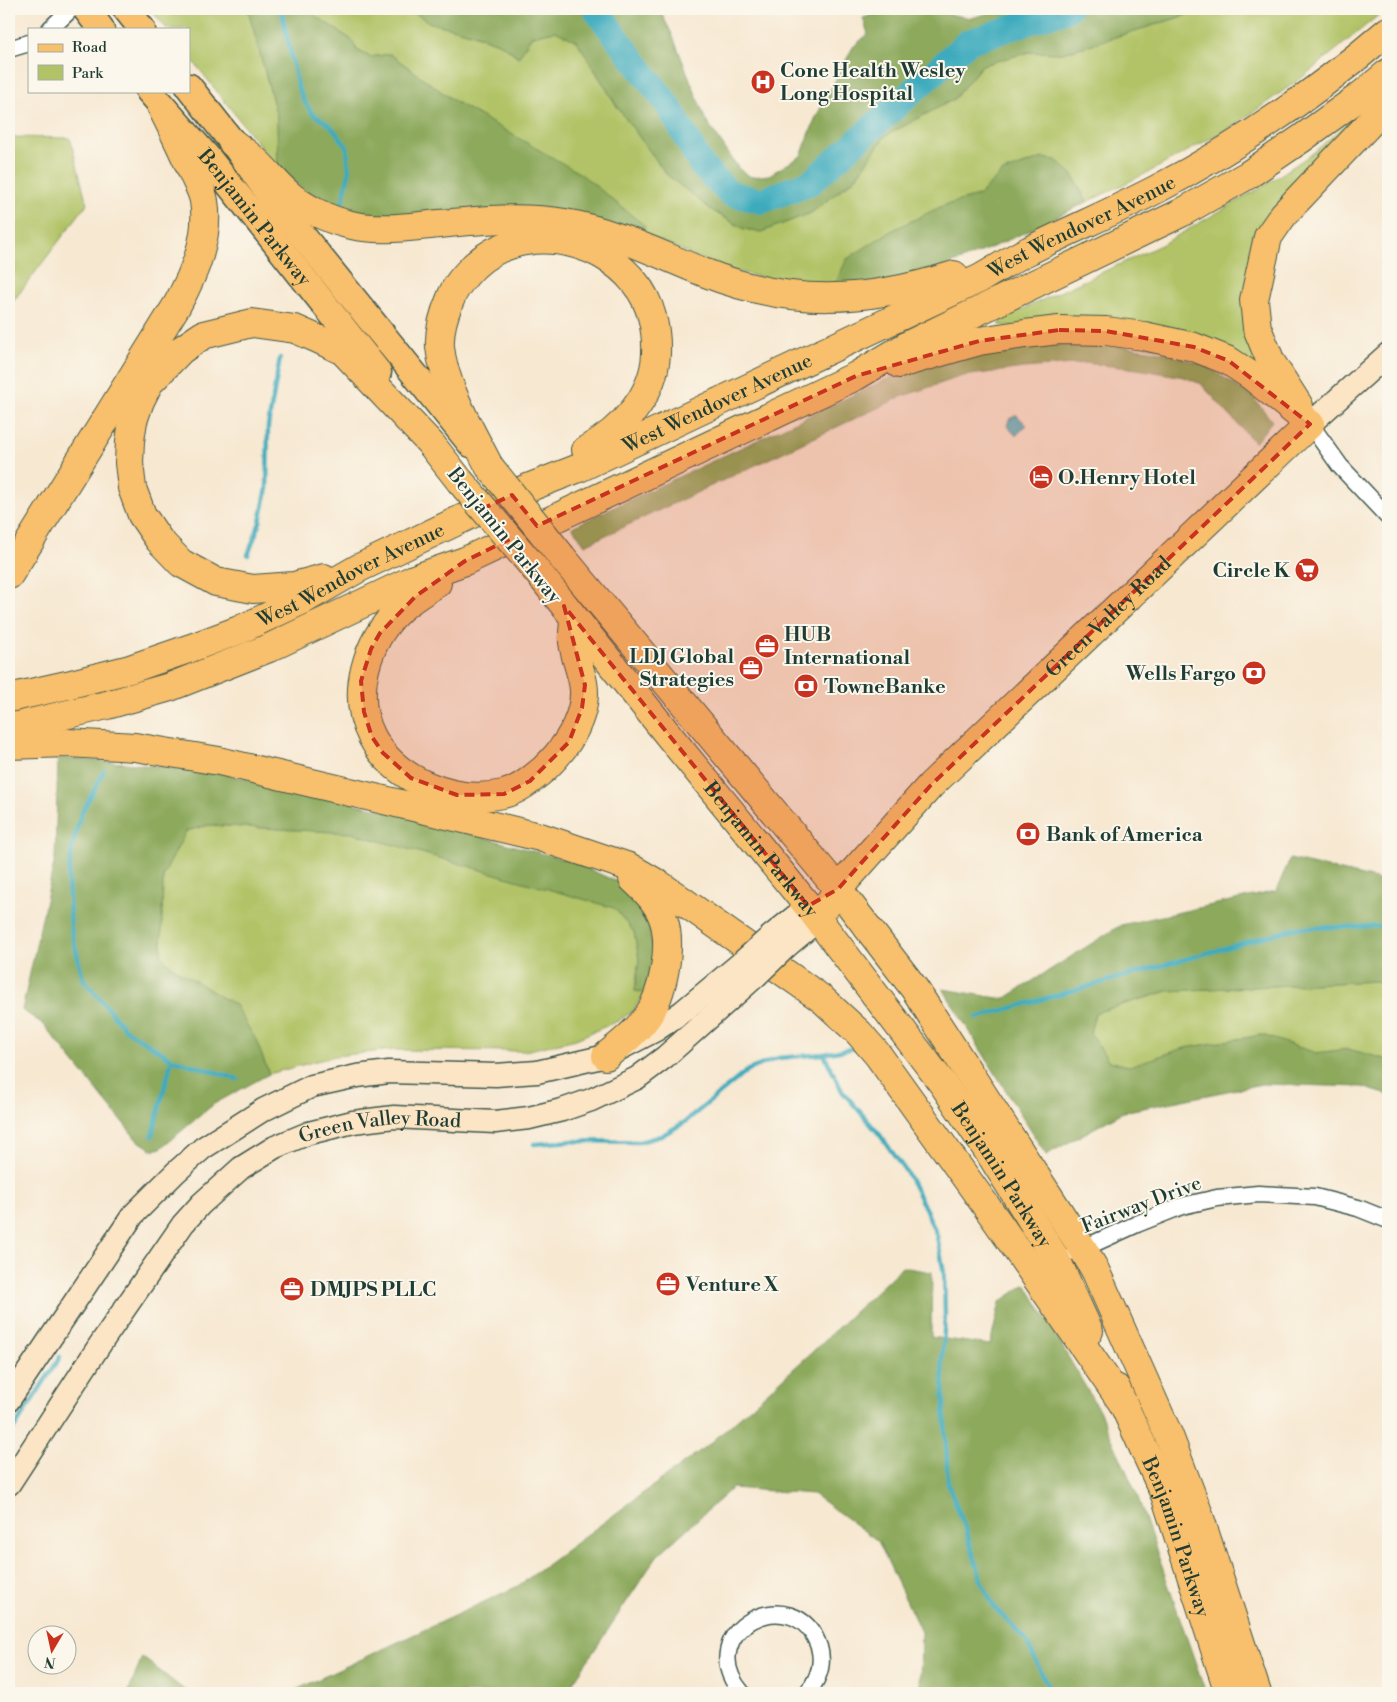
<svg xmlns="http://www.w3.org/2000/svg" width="1397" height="1702" font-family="'Libre Bodoni',serif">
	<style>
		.green { fill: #b1c366; stroke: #68804d }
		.forest { fill: #8ca95b; stroke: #567348 }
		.water { fill: #3eabbd; stroke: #2e7478 }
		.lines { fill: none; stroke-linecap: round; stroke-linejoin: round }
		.stream { stroke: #3eabbd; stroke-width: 4.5 }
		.river { stroke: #3eabbd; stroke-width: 26 }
		.street-casing { stroke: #3f574c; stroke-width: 19 }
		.secondary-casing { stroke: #3f574c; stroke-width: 25 }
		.primary-casing { stroke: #3f574c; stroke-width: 29 }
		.highway-casing { stroke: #3f574c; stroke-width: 30 }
		.street { stroke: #fff; stroke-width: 16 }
		.secondary { stroke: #fce5c4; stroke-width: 22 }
		.primary { stroke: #f8bf6c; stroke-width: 26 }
		.highway { stroke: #f8bf6c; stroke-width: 28 }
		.secondary-bridge-casing { stroke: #3f574c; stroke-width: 25; stroke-linecap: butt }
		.highway-bridge-casing { stroke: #3f574c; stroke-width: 30; stroke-linecap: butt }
		.secondary-bridge { stroke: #fce5c4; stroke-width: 22 }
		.highway-bridge { stroke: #f8bf6c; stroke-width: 28 }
		.marked { fill: #c8321e; fill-opacity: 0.2; stroke: #c8321e; stroke-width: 4; stroke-dasharray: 10 6; stroke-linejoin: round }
		.labels { text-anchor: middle; stroke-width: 4; stroke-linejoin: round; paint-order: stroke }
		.poi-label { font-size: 20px; font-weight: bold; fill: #1f3d34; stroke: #fbf7ec; text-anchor: start }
		.street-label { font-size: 20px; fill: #1f3d34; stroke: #fbf7ec }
	</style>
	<rect width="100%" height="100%" fill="#fbf7ec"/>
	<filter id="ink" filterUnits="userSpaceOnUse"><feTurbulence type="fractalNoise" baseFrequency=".02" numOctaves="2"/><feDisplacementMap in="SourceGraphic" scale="10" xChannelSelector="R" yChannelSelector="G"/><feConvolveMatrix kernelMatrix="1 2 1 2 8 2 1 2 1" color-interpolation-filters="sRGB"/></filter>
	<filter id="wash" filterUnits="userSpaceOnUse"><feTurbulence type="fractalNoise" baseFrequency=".0096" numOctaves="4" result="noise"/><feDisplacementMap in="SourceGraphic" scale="20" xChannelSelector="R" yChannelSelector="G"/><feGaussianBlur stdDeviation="1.12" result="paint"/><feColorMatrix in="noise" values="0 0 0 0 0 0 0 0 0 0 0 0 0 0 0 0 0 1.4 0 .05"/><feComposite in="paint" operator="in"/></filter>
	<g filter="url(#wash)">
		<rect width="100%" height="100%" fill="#f7e8d1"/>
		<g class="green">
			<path d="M150 9H248L277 117 278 169 189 56V29H167Z"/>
			<path d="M309 9H409L415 14 501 44 518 57 531 37 555 30 577 41 618 108 667 175 713 211 744 229 761 232 811 213 855 179 885 136 954 99 982 65 1029 52 1063 53 1206 9H1386L1304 76 1235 125 1151 171 1087 202 1072 174 1043 158 1003 172 978 196 942 206 833 288 794 285 718 267 643 233 454 101 390 54 370 57 357 50 352 40 311 13Z"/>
			<path d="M1388 87V93L1266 223 1262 365 1235 359 1000 325 999 320 1161 245 1267 184 1313 153Z"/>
			<path d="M9 137 70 138 87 204 9 307Z"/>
			<path d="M209 825 352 833 615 908 634 932 639 959 635 991 645 993 632 1012 618 1021 576 1039 525 1051 393 1050 335 1056 269 1074 256 1040 161 956 163 876 186 831Z"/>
			<path d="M1376 981 1388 985V1060L1348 1049 1316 1053 1262 1035 1185 1048 1129 1067 1109 1061 1090 1033 1095 1013 1168 991Z"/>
		</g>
		<g class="forest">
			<path d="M248 9H309L311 13 352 40 357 50 370 57 390 54 454 101 581 174 645 226 643 233 359 218 309 195 278 169 277 117Z"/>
			<path d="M409 9H659L671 32 706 120 739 169 751 177 769 175 801 156 816 117 853 47 868 34 863 18 890 9H920L971 18 1004 9H1206L1063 53 1029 52 982 65 954 99 885 136 855 178 811 213 761 232 744 229 713 211 667 175 618 108 577 41 555 31 531 36 519 57 501 44 472 33 430 23Z"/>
			<path d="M1043 158 1056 160 1072 174 1087 202C1022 234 956 268 886 283 869 287 850 287 833 288L847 259 889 232 942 206 978 196 1003 172Z"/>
			<path d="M1052 343H1101L1162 352 1207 366 1253 397 1272 421 1255 443 1201 384 1184 377 1137 369 1085 363 1024 368 963 376 903 396 585 545 572 527 885 380 928 364 991 349Z"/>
			<path d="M58 758 126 763 221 773 392 812 573 862 622 884 639 901 650 928 654 960 645 993 635 991 639 959 634 932 614 908 352 833 209 825 186 831 163 876 161 956 172 967 235 1005 256 1040 269 1074 214 1104 161 1148 153 1150 137 1140 43 1024 22 1010 55 859Z"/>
			<path d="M1290 859 1388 882V985L1376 981 1168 991 1095 1013 1090 1033 1109 1061 1129 1066 1185 1048 1262 1035 1316 1053 1348 1049 1388 1060V1095L1362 1087 1262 1084 1123 1112 1046 1155 943 989 1004 999 1121 925 1276 891Z"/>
			<path d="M902 1267 932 1272 931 1337 990 1345 1000 1302 1026 1284 1099 1410 1137 1495 1206 1693H920L921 1632 878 1541 813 1494 732 1488 657 1556 566 1693H289L518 1586 712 1442 810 1354Z"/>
			<path d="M142 1657 183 1689 192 1693H128Z"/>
		</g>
		<path class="water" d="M1017 415 1027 425 1016 436 1007 426 1009 419Z"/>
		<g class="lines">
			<g class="stream">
				<path d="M281 9 298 87 305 103 313 114 331 126 347 147 349 173 342 204"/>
				<path d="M248 555 260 522 267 488 268 426 280 358"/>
				<path d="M104 771 81 814 72 847 68 880 71 929 83 979 126 1030 172 1059 237 1079"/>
				<path d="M976 1018 1296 928 1388 926"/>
				<path d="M824 1054 842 1091 880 1135 907 1173 926 1210 937 1236 944 1273 945 1316 942 1361 948 1484 966 1530 982 1583 994 1607 1026 1640 1051 1693"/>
				<path d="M152 1136 172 1059"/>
				<path d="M534 1144 573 1141 639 1142 661 1136 685 1122 748 1070 778 1058 824 1054 855 1048"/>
				<path d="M9 1436 60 1357"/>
			</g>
			<path class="river" d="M595 9 668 105 702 166 729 193 761 201 811 182 968 42 1068 9"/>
		</g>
	</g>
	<g filter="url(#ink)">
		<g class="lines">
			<defs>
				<g id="street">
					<path d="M50 29 71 9"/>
					<path d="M9 49 29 43"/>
					<path d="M1310 424 1340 466 1388 517"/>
					<path d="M1075 1252 1137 1224 1182 1206 1217 1198 1258 1194 1315 1197 1358 1208 1388 1220"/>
					<path d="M742 1693C689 1631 796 1576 819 1647 824 1664 818 1680 807 1693"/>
				</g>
				<g id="secondary">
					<path d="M1310 424 1388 354"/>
					<path d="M771 936 808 906"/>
					<path d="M786 947 818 920"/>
					<path d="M9 1400 133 1215 176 1172 203 1148 263 1110 312 1086 357 1076 389 1072 496 1075 537 1072 606 1056 656 1030 682 1012 742 962"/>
					<path id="s1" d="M9 1484 101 1343 183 1224 201 1204 241 1168 275 1147 309 1133 353 1122 394 1117 495 1122 529 1118 562 1110 591 1100 637 1078 665 1057 756 976"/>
				</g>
				<g id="primary">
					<path d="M86 9 101 29"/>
					<path d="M126 9 142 29"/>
					<path d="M189 87 233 143 272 198 471 444"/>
					<path id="s2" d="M149 91 209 159 378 372"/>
				</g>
				<g id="highway">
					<path d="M233 143C242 150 252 157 260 165 269 174 277 184 286 192 302 207 327 219 347 224 378 232 408 227 439 224 480 220 524 216 565 223 613 231 658 254 703 272 790 307 865 303 954 275"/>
					<path d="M899 364 979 341 1025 334 1059 330 1106 331 1144 336 1194 347 1229 361 1250 375 1310 424"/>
					<path d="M1299 406 1271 362 1257 328 1254 300 1268 237 1284 214 1388 104"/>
					<path d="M489 466C471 430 444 387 440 347 439 332 444 314 450 300 455 286 464 276 474 266 520 223 597 235 635 283 651 302 657 329 656 354 654 396 622 430 586 450"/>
					<path d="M562 557 838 889 914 988 1083 1249 1095 1270 1169 1436 1198 1512 1257 1693"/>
					<path id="s3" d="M536 570 670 737 808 906 943 1084 994 1160 1057 1261 1089 1331"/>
					<path d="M9 575 177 305C194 274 210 237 204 201 203 194 199 186 196 180 185 155 173 130 161 106"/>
					<path d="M324 578 294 586 253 589 216 582 181 563 159 540 142 515 132 488 129 463 130 441 133 421 140 401 149 383 181 350 203 335 252 323 295 329 318 339 343 351 431 444 460 481"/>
					<path d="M437 583C424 591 411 599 400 609 366 641 350 695 372 737 395 781 455 805 503 794 518 791 532 779 544 769 562 752 576 733 582 709 589 682 576 667 573 642 572 635 574 627 574 619"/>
					<path id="s4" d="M9 698 67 685 130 669 191 648 239 630 303 600 359 568 520 491 579 468 981 278C997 269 1013 258 1030 250 1072 229 1115 211 1157 189 1240 146 1317 92 1388 31"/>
					<path d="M9 728 107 705 170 687 269 648 414 579 465 561 856 376 910 344 1181 213 1248 175 1301 139 1359 97 1388 73"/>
					<path d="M9 745 68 743 135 747 219 761 540 837 629 867 660 885 822 999 859 1033 878 1055 999 1224 1124 1405"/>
					<path id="s5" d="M828 904 838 889 931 785 1310 424"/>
					<path d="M606 1056C621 1044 636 1032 647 1017 663 995 672 947 664 921 659 904 646 891 633 879"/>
					<path id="s6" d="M1116 1388 1165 1495 1229 1693"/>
				</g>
			</defs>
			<use href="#street" class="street-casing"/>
			<use href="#secondary" class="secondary-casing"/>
			<use href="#primary" class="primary-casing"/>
			<use href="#highway" class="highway-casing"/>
			<use href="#street" class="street"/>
			<use href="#secondary" class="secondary"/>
			<use href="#primary" class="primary"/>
			<use href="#highway" class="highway"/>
			<defs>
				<g id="secondary-bridge">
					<path d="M742 962 771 936"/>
					<path d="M756 976 786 947"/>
				</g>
				<g id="highway-bridge">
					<path d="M489 466 562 557"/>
					<path d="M460 481 536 570"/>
				</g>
			</defs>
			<use href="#secondary-bridge" class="secondary-bridge-casing"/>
			<use href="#highway-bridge" class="highway-bridge-casing"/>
			<use href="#secondary-bridge" class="secondary-bridge"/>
			<use href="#highway-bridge" class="highway-bridge"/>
		</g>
	</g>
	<path class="marked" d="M1059 330 1106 331 1194 347 1229 361 1310 424 931 785 838 889 808 906 564 606 585 685 582 708 569 742 530 781 504 794 457 795 411 778 383 753 372 737 364 712 361 681 371 649 380 633 416 596 465 561 510 539 484 508 512 495 537 526 856 376 979 341Z"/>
	<defs>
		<symbol id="hospital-disc" viewBox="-11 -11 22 22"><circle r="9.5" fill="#c8321e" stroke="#fbf7ec"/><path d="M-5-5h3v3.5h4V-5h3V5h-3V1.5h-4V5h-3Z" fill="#fff"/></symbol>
		<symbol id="hotel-disc" viewBox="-11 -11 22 22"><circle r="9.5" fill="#c8321e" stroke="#fbf7ec"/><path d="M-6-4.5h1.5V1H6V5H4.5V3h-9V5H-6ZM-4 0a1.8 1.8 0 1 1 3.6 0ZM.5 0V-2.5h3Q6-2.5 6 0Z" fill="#fff"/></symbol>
		<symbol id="supermarket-disc" viewBox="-11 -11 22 22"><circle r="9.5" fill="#c8321e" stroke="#fbf7ec"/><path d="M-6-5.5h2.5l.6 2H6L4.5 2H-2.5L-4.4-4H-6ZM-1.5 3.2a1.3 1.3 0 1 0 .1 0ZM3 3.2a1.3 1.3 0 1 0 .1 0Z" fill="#fff"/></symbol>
		<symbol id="office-disc" viewBox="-11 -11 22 22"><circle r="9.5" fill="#c8321e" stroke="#fbf7ec"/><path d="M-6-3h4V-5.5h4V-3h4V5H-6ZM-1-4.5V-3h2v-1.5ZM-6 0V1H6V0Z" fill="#fff"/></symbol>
		<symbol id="bank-disc" viewBox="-11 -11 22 22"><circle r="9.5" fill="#c8321e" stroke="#fbf7ec"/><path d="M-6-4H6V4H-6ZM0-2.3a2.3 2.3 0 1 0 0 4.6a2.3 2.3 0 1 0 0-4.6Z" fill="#fff"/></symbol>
	</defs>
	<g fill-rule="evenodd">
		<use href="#hospital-disc" x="749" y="68" width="28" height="28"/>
		<use href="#hotel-disc" x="1027" y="463" width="28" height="28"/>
		<use href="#supermarket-disc" x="1293" y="556" width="28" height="28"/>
		<use href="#office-disc" x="753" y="632" width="28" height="28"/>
		<use href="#office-disc" x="737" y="654" width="28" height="28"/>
		<use href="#bank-disc" x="1240" y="659" width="28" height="28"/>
		<use href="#bank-disc" x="792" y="672" width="28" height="28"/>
		<use href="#bank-disc" x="1014" y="820" width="28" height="28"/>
		<use href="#office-disc" x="654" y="1270" width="28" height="28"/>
		<use href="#office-disc" x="278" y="1275" width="28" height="28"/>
	</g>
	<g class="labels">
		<g class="poi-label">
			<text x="780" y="77">Cone Health Wesley<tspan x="780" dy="23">Long Hospital</tspan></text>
			<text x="1058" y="484">O.Henry Hotel</text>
			<text x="1290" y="577" text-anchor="end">Circle K</text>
			<text x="784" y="641">HUB<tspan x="784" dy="23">International</tspan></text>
			<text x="734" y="663" text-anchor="end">LDJ Global<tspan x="734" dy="23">Strategies</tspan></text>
			<text x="1236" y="680" text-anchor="end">Wells Fargo</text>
			<text x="824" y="693">TowneBanke</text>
			<text x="1046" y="841">Bank of America</text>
			<text x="686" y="1291">Venture X</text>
			<text x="310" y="1296">DMJPS PLLC</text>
		</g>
		<g class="street-label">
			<text dy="7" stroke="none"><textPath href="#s2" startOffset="165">Benjamin Parkway</textPath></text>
			<text dy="7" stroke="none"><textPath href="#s4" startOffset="1175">West Wendover Avenue</textPath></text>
			<text dy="7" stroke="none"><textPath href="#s4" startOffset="770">West Wendover Avenue</textPath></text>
			<text transform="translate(505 535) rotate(51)" y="7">Benjamin Parkway</text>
			<text dy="7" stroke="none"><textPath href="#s4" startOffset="365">West Wendover Avenue</textPath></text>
			<text dy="7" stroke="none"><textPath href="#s5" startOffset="402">Green Valley Road</textPath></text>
			<text dy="7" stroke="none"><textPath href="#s3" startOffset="359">Benjamin Parkway</textPath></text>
			<text dy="7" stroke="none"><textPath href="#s1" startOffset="542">Green Valley Road</textPath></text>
			<text dy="7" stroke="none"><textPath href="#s3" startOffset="764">Benjamin Parkway</textPath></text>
			<text transform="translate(1141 1204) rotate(-21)" y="7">Fairway Drive</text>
			<text dy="7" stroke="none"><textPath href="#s6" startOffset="161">Benjamin Parkway</textPath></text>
		</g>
	</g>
	<rect width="1397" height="1702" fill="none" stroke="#fbf7ec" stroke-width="30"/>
	<rect x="28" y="28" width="162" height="65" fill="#fbf7ec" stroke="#a3ada2"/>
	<rect x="38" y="44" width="25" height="8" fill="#f8bf6c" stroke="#a3ada2"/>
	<text x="72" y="52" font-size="15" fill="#1f3d34">Road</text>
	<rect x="38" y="65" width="25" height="15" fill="#b1c366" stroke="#a3ada2"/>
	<text x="72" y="78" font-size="15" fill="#1f3d34">Park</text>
	<g transform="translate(52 1650) rotate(189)"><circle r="24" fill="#fbf7ec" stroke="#a3ada2"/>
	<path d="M0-4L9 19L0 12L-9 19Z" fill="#c8321e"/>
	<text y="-8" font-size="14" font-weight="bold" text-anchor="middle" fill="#1f3d34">N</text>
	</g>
</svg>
